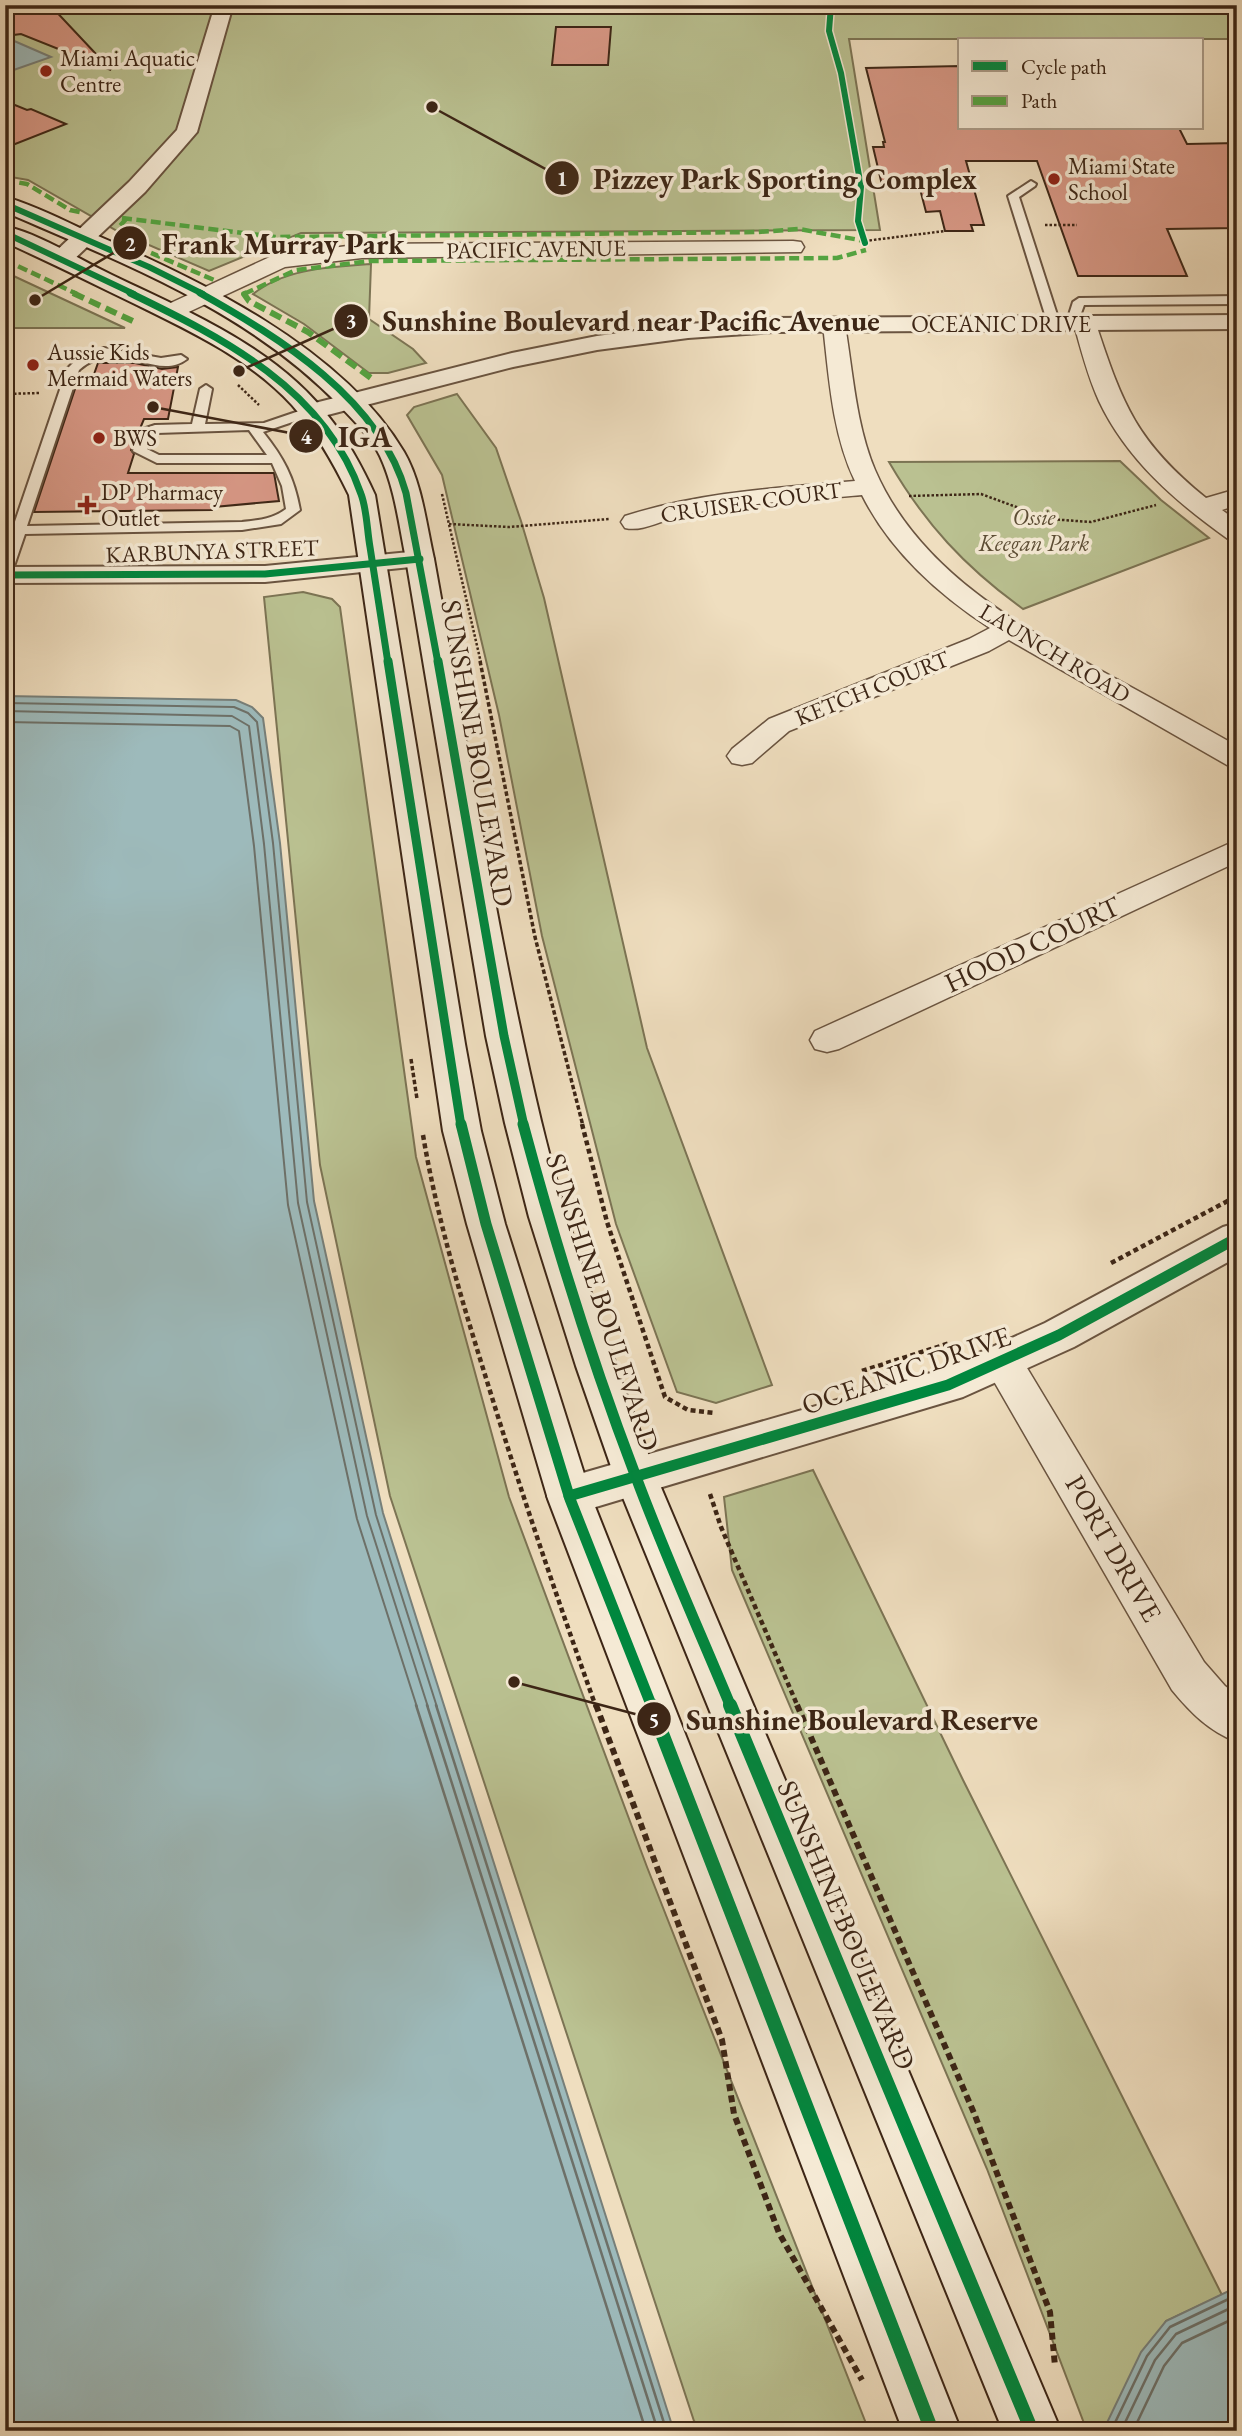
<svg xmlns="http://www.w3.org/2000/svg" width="1242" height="2436" font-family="'EB Garamond',serif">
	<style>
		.green { fill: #bac191; stroke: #7c7454; stroke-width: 2 }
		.water { fill: #9dbabb; stroke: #777f79; stroke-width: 2 }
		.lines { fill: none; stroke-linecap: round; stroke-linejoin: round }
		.shore-far1 { stroke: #6d7068; stroke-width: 2 }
		.shore { stroke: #6d7068; stroke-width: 2.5 }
		.building { fill: #d89886; stroke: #3d2616; stroke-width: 2 }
		.service-casing { stroke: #6a5440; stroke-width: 4 }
		.minor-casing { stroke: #6a5440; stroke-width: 3 }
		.tertiary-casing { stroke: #6a5440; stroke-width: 4 }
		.secondary-casing { stroke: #3d2616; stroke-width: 4 }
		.path-far3 { stroke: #3d2616; stroke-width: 2.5; stroke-dasharray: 2.5 2; stroke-linecap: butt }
		.path-far2 { stroke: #3d2616; stroke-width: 3.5; stroke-dasharray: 4.5 2.5; stroke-linecap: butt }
		.path-far1 { stroke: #3d2616; stroke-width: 4.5; stroke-dasharray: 5 3.5; stroke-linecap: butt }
		.path { stroke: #3d2616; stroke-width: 6; stroke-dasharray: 7 4.5; stroke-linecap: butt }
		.service { fill: #f5ead5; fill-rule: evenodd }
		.minor { fill: #f5ead5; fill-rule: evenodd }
		.tertiary { fill: #f5ead5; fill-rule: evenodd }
		.secondary { fill: #f5ead5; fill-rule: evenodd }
		.quiet-far1 { stroke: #54a340; stroke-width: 4.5; stroke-dasharray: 10 4.5; stroke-linecap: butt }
		.quiet { stroke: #54a340; stroke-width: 6; stroke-dasharray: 12 6; stroke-linecap: butt }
		.cycleway-far4-casing { stroke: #f5ead5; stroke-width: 9 }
		.cycleway-far3-casing { stroke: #f5ead5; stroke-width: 10 }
		.cycleway-far2-casing { stroke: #f5ead5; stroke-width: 12 }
		.cycleway-far1-casing { stroke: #f5ead5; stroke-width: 16 }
		.cycleway-casing { stroke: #f5ead5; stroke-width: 18 }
		.cycleway-far4 { stroke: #00873e; stroke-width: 6 }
		.cycleway-far3 { stroke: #00873e; stroke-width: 7 }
		.cycleway-far2 { stroke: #00873e; stroke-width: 9 }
		.cycleway-far1 { stroke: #00873e; stroke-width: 11 }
		.cycleway { stroke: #00873e; stroke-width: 14 }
		.poi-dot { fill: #8f2418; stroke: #f5ead5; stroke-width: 2.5 }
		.labels { text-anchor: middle; stroke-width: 7; stroke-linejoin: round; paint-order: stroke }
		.far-poi-label { font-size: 23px; fill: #3d2616; stroke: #f5ead5; text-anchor: start }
		.far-street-label { font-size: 23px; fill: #3d2616; stroke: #f5ead5 }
		.far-park-label { font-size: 23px; font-style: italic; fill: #5c4d35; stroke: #f5ead5 }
		.street-label { font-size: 28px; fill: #3d2616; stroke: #f5ead5 }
		.leader { fill: none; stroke: #3d2616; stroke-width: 2.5 }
		.callout-dot { fill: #3d2616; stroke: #f5ead5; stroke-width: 2.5 }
		.mark-label { font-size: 21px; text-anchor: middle; font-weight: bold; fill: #fff }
		.callout-label { font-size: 30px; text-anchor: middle; font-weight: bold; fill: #3d2616; stroke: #f5ead5; stroke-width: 7; stroke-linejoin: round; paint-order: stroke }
	</style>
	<rect width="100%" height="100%" fill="#efdebf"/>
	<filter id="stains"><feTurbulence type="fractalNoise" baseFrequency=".00286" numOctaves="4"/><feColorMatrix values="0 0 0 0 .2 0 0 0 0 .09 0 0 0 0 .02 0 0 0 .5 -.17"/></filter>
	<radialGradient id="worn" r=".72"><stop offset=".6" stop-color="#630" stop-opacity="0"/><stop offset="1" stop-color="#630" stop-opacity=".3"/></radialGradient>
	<g class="green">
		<path d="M5 5H1237V39H849L880 230 301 233 209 271 119 232 28 180 5 176Z"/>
		<path d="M371 264 369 319 413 349 426 363 388 373H369L304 324 253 294C285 268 331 267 371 264Z"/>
		<path d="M5 272 125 328H5Z"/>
		<path d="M457 394 496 448 521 521 544 598 647 1048 772 1385 716 1403 677 1392 616 1224 542 936 499 715 442 475 407 415 414 407Z"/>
		<path d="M1120 461 1161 500 1209 538 1023 609C965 567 925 524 889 462Z"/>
		<path d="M303 592 332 599 340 607 416 1157 509 1497 647 1867 869 2431H704L694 2421 390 1496 320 1165 264 597Z"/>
		<path d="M813 1470 963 1780 1222 2295 1166 2321 1103 2431H1087L987 2169 732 1570 724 1497Z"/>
	</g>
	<g class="water">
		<path d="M5 37 51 57 5 73Z"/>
		<path d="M5 696 236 700 252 707 263 718 280 843 314 1201 383 1513 671 2422 678 2431H5Z"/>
		<path d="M1237 2287V2431H1103L1141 2352 1166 2321Z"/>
	</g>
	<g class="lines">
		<g class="shore-far1">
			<path d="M5 703 234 707 248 713 257 722 273 843 307 1202 376 1515 437 1707"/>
			<path d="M5 711 232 716 249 726 264 844 298 1203 367 1516 428 1707"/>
			<path d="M5 722 230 726 239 731 254 846 288 1205 357 1519 417 1707"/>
		</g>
		<g class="shore">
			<path d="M416 1705 646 2431"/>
			<path d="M427 1705 658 2431"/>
			<path d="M436 1705 664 2423 669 2431"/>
			<path d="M1111 2431 1147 2356 1170 2327 1237 2295"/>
			<path d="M1121 2431 1155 2360 1176 2334 1237 2305"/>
			<path d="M1133 2431 1164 2366 1182 2343 1237 2317"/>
		</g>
	</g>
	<g class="building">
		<path d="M5 5H50L111 70 21 34 5 36Z"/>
		<path d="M556 27H611L608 65H552Z"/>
		<path d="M960 66V128H1179L1187 144 1237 143V228L1167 229 1187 276H1078L1037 161H966L984 225H971L973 231H945L940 211 926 212 919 185H882L873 147H884L883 142H885L866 68Z"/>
		<path d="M5 101 27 110 31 109 66 124 5 148Z"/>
		<path d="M98 363H135L162 369 178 367 168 419H144L131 450 134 454 128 473H274L279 501 214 507 212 510 34 512 79 377H93Z"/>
	</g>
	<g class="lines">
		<defs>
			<g id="service">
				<path d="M1031 181 1036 184 1035 186 1019 197 1060 324 1054 328 1048 324 1008 196Z"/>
				<path d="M1237 296V304L1084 305 1076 327 1066 324 1073 302 1079 298Z"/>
				<path d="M104 348 161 358 181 355 187 359C156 383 118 335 79 370L27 526 242 522C259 520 273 519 286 509L282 486 272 463H157L133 451 140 430 155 425 192 424 200 389 206 385 212 389 205 424 264 423 308 408H316V414L263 432C283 457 294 477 300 510L281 524 242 530 25 534 12 572 5 576V551L67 369 79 357ZM249 430 267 455H159L147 449 151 435 157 433Z"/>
			</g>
			<g id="minor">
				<path d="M793 241 801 242 804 247 801 252 362 258 285 267 178 317H162L159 312 162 307 272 256 362 244Z"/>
				<path d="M1085 317 1093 319 1096 324C1123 406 1137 442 1206 498L1237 489V505L1222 510 1237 521V541L1228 539C1176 502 1127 460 1099 401 1088 377 1081 350 1074 324L1077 319Z"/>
				<path d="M834 318 842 320 845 325C853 373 856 425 875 470 920 574 1026 630 1120 681 1159 702 1198 724 1237 746V767L1227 765 1009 640 989 651 789 731 752 763 742 765 732 763 727 756 732 749 769 719 969 639 990 628C939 595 890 551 862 495 801 501 738 502 677 517 660 521 642 532 625 528L621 522 625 516C700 492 777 488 855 481 832 433 829 377 823 325L826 320Z"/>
				<path d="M1237 840V862L839 1049 827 1052 815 1049 810 1040 815 1031Z"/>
				<path d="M1004 1348 1018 1353 1204 1662 1225 1686 1237 1695V1742C1209 1731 1191 1713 1172 1690L984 1364 990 1353Z"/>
			</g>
			<g id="tertiary">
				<path d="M215 5H233L197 132 145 192 69 264H53L50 259 53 254 129 182 177 130Z"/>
				<path d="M1237 315V329L773 332 688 338 597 350 513 367 312 419 303 416 299 411 303 406 512 353 597 336 688 324 773 318Z"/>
				<path d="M420 551 430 553 434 559 430 565 265 582 5 583V567L265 566Z"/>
				<path d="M1237 1223V1257L1074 1347 963 1397 569 1515 554 1509 547 1496 554 1483 569 1477 941 1370 1045 1323 1223 1227Z"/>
			</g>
			<g id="secondary">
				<path d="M5 197C34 205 62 220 89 232 196 278 342 347 404 452 422 483 426 524 434 559 468 746 497 936 541 1121 570 1242 614 1361 657 1478L1061 2431H1003L615 1478 576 1366 529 1217 505 1123 486 1036 406 559C399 525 395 488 380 456 371 437 354 421 340 406 249 311 123 263 5 212Z"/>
				<path d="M5 226C42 235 78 259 112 275 191 313 279 349 332 421 350 444 363 469 375 495L465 1044 481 1131 505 1224 592 1499 961 2431H903L548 1499 467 1224 443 1131 349 495C333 462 316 432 292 405 250 359 190 331 135 304 92 283 49 262 5 242Z"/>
			</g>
		</defs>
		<use href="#service" class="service-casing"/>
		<use href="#minor" class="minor-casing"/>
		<use href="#tertiary" class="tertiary-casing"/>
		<use href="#secondary" class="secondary-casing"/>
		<g class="path-far3">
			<path d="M1045 225H1077"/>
			<path d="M865 241 945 231"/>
			<path d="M238 385 259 405"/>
			<path d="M5 394 39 393"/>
			<path d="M442 494 481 663"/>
			<path d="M909 496 981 494 1049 519 1091 522 1156 505"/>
			<path d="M449 524 509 527 609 519"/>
		</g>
		<g class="path-far2">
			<path d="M480 661 535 937 583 1126"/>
			<path d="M411 1059 417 1099"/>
		</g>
		<g class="path-far1">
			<path d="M582 1124 607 1222 665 1397 688 1410 715 1413"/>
			<path d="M423 1135C437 1218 461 1298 486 1378 520 1489 557 1598 596 1707"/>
			<path d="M1111 1263 1237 1196"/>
			<path d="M862 1371 950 1343"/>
			<path d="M710 1494 721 1527 798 1707"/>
		</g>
		<g class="path">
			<path d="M596 1705 722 2040 734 2114 779 2233 862 2380"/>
			<path d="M797 1705 974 2113 1050 2312 1055 2366"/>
		</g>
		<use href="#service" class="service"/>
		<use href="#minor" class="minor"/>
		<use href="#tertiary" class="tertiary"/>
		<use href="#secondary" class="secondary"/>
		<g class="quiet-far1">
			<path d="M5 180 27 184 70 210 84 213"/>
			<path d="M122 218 275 237 758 232 799 229 865 241"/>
			<path d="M127 218 118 228 119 236 128 243 214 280"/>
			<path d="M5 260 77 294"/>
			<path d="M244 294 296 270 370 261 837 258 866 250"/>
		</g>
		<g class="quiet">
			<path d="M73 293 137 323"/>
			<path d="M247 293 244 294 249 301 308 332 371 378"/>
		</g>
		<defs>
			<g id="cycleway-far4">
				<path d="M831 5 829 31 841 73 861 187 858 221 865 243"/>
				<path d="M5 204 149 267 203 294"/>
				<path d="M5 233 134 294"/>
			</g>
			<g id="cycleway-far3">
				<path d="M130 293C223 338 325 389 361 494 367 510 367 530 370 547 376 585 382 624 388 663"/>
				<path d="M200 293C280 338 380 399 406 493L438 663"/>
				<path d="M5 575 265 574 420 559"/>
			</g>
			<g id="cycleway-far2">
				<path d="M388 661 461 1126"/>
				<path d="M438 661 504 1036 524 1126"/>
			</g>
			<g id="cycleway-far1">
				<path d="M461 1124 486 1224 570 1499 652 1707"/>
				<path d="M523 1124C555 1243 592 1362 636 1477 665 1555 699 1630 731 1707"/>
				<path d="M569 1496 948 1385 1059 1335 1237 1238"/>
			</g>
			<g id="cycleway">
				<path d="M651 1705 932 2431"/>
				<path d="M730 1705 1029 2424"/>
			</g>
		</defs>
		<use href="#cycleway-far4" class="cycleway-far4-casing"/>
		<use href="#cycleway-far3" class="cycleway-far3-casing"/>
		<use href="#cycleway-far2" class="cycleway-far2-casing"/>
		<use href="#cycleway-far1" class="cycleway-far1-casing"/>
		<use href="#cycleway" class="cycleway-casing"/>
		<use href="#cycleway-far4" class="cycleway-far4"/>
		<use href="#cycleway-far3" class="cycleway-far3"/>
		<use href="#cycleway-far2" class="cycleway-far2"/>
		<use href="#cycleway-far1" class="cycleway-far1"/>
		<use href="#cycleway" class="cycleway"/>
	</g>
	<g class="poi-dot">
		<circle cx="46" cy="71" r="7"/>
		<circle cx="1054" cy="179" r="7"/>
		<circle cx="33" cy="365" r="7"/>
		<circle cx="99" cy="438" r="7"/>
		<path d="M83.5 494.5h7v7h7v7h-7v7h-7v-7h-7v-7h7z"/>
	</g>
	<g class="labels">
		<g class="far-poi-label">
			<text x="60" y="66">Miami Aquatic<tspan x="60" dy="26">Centre</tspan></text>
			<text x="1068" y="174">Miami State<tspan x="1068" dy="26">School</tspan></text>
			<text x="47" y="360">Aussie Kids<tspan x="47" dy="26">Mermaid Waters</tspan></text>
			<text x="113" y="446">BWS</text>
			<text x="101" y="500">DP Pharmacy<tspan x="101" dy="26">Outlet</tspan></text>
		</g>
		<g class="far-street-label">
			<text transform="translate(536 249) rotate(-1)" y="8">PACIFIC AVENUE</text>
			<text x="1001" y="332">OCEANIC DRIVE</text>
			<text transform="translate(751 502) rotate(-8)" y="8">CRUISER COURT</text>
			<text transform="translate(212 551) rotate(-2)" y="8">KARBUNYA STREET</text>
			<text transform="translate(1055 653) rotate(31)" y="8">LAUNCH ROAD</text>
			<text transform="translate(872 688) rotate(-22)" y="8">KETCH COURT</text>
		</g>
		<g class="far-park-label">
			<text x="1034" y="525">Ossie<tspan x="1034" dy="26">Keegan Park</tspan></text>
		</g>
		<g class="street-label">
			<text transform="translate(478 753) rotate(80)" y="10">SUNSHINE BOULEVARD</text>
			<text transform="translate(1032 944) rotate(-25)" y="10">HOOD COURT</text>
			<text transform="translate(603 1302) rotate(72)" y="10">SUNSHINE BOULEVARD</text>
			<text transform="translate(906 1370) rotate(-19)" y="10">OCEANIC DRIVE</text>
			<text transform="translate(1114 1548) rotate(60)" y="10">PORT DRIVE</text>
			<text transform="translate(847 1925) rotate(67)" y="10">SUNSHINE BOULEVARD</text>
		</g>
	</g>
	<path class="leader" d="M432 107L562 178M35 300L130 243M239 371L351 321M153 407L306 436M514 1682L654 1719"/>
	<g class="callout-dot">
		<circle cx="432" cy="107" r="7"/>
		<circle cx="35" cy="300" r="7"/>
		<circle cx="239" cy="371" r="7"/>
		<circle cx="153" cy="407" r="7"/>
		<circle cx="514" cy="1682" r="7"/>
		<circle cx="562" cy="178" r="18"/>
		<circle cx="130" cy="243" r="18"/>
		<circle cx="351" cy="321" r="18"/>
		<circle cx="306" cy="436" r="18"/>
		<circle cx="654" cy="1719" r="18"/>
	</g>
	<g class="mark-label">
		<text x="562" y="186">1</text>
		<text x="130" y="251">2</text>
		<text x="351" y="328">3</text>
		<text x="306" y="444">4</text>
		<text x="654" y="1727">5</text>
	</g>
	<g class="callout-label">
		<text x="785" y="189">Pizzey Park Sporting Complex</text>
		<text x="283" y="254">Frank Murray Park</text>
		<text x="631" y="331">Sunshine Boulevard near Pacific Avenue</text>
		<text x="365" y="447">IGA</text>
		<text x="862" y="1730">Sunshine Boulevard Reserve</text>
	</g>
	<rect width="1242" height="2436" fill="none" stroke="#efdebf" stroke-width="28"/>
	<rect x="7" y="7" width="1228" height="2422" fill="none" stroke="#3d2616" stroke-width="3.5"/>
	<rect x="14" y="14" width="1214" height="2408" fill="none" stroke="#3d2616" stroke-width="2"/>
	<rect x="958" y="38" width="245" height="91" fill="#f5ead5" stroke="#ab9c89" stroke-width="2"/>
	<rect x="972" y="61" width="35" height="10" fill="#00873e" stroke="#ab9c89" stroke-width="2"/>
	<text x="1021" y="74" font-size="21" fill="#3d2616">Cycle path</text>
	<rect x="972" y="96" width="35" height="10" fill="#54a340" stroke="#ab9c89" stroke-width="2"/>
	<text x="1021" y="108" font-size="21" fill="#3d2616">Path</text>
	<rect width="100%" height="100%" filter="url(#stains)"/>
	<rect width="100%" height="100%" fill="url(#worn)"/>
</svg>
